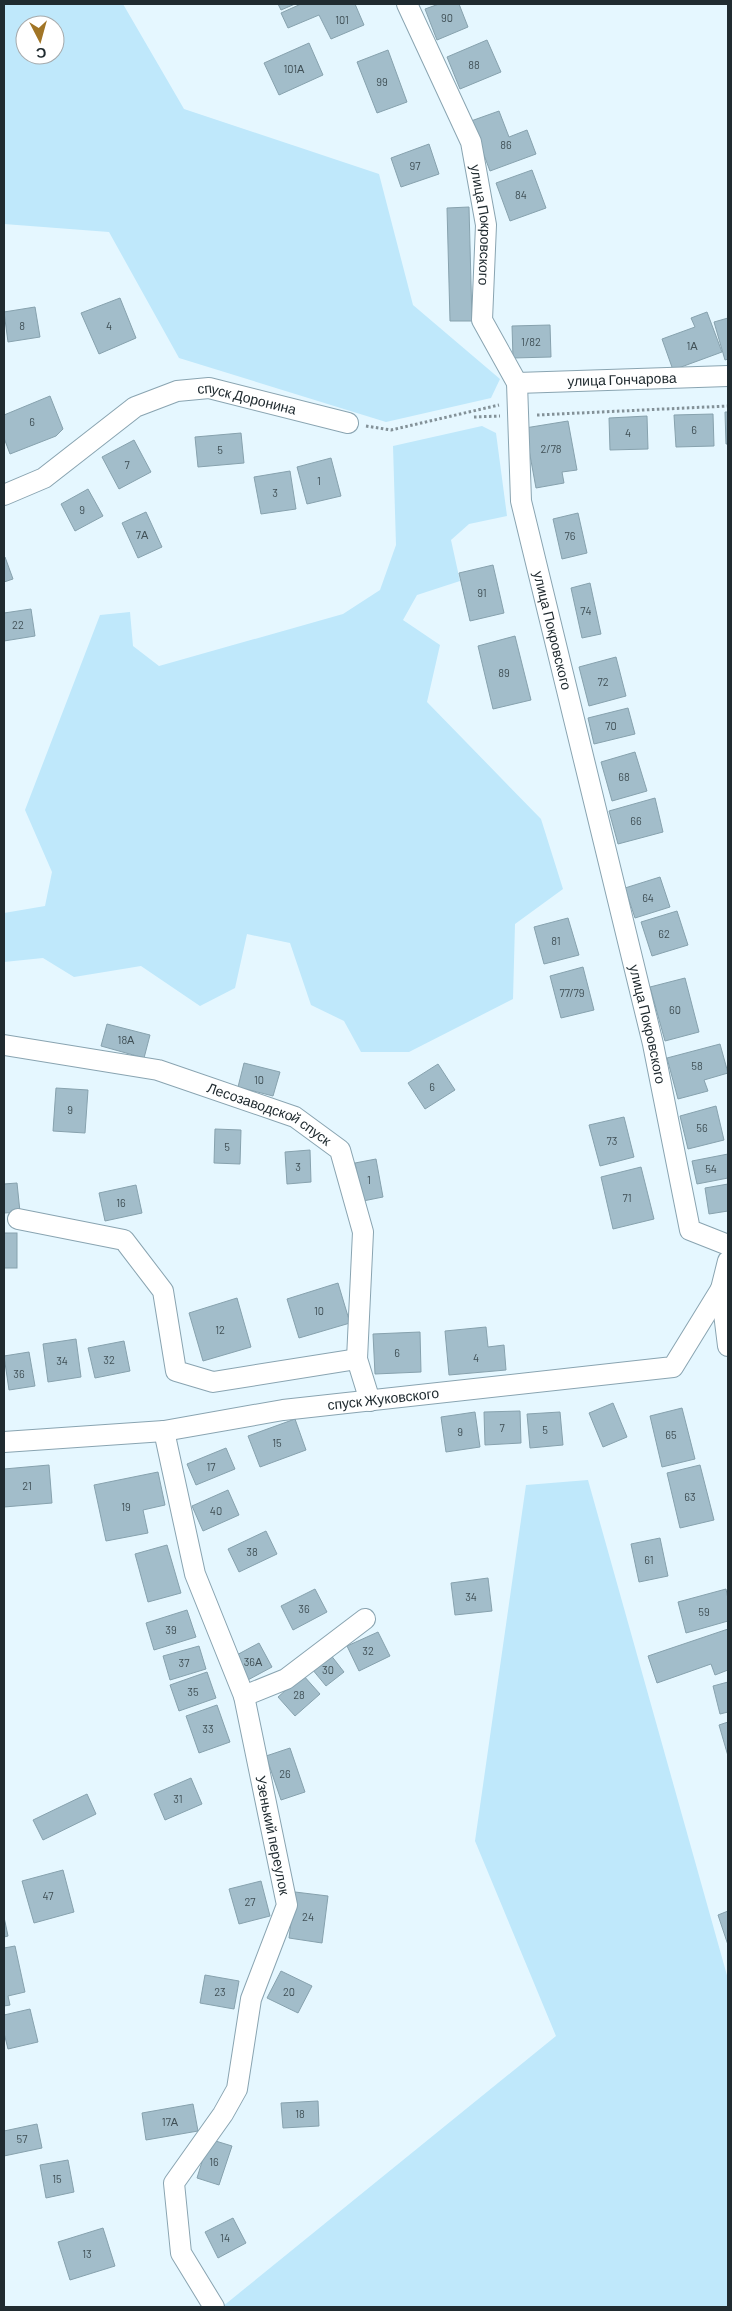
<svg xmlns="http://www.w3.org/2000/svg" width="732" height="2311" font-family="Barlow,sans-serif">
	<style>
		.green { fill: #bfe8fb; fill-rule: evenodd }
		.building { fill: #a2bdca; stroke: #87a2ae }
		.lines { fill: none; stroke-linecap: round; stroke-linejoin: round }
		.minor-casing { stroke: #89a4b1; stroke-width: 22 }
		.path { stroke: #839198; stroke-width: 3; stroke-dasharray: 2.5 2.5; stroke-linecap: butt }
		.minor { stroke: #fff; stroke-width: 20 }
		.labels { text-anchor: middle; stroke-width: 4; stroke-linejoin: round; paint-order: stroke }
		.number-label { font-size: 11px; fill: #405056 }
		.street-label { font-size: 14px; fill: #202b30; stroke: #fff }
	</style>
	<rect width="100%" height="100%" fill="#e5f7ff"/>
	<g class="green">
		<path d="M4 4H123L184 109 379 174 413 305 500 379 491 398 386 422 179 358 109 232 4 224ZM25 25H55V55H25Z"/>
		<path d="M482 426 496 433 507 516 469 524 451 540 460 581 417 595 403 620 440 645 427 702 541 819 563 889 515 924 513 999 409 1052H361L344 1021 311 1005 290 943 247 934 235 988 200 1006 141 966 74 977 43 958 4 962V913L45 906 52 872 25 810 100 615 130 612 133 646 159 666 343 614 380 590 396 545 393 446Z"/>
		<path d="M588 1480 728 1979V2307H222L556 2036 475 1841 526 1485Z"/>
	</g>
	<g class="building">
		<path d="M278 4H295L281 10Z"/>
		<path d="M301 4H355L364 25 331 39 319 15 288 28 281 13Z"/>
		<path d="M439 4H459L468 27 437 40 425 9Z"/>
		<path d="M487 40 501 72 460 89 447 57Z"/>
		<path d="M309 43 323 75 279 95 264 63Z"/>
		<path d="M388 50 407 102 377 113 357 62Z"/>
		<path d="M499 111 509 137 527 130 536 154 490 171 471 121Z"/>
		<path d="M429 144 439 174 401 187 391 158Z"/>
		<path d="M532 170 546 208 510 221 496 183Z"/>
		<path d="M469 207 472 321H450L447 208Z"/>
		<path d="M120 298 136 338 99 354 81 313Z"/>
		<path d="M35 307 40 337 8 342 4 312Z"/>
		<path d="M707 312 722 352 673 370 662 339 695 327 691 318Z"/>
		<path d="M728 318V359L725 360 714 322Z"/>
		<path d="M550 325 551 357 513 358 512 326Z"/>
		<path d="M50 396 63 429 56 436 10 454 4 438V415Z"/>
		<path d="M725 412H728V444H726Z"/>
		<path d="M713 414 714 446 676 447 674 415Z"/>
		<path d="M647 416 648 449 610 450 609 418Z"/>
		<path d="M568 421 577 470 562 472 564 483 536 488 525 428Z"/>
		<path d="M241 433 244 463 198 467 195 437Z"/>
		<path d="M134 440 151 472 119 489 102 457Z"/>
		<path d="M331 458 341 496 307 504 297 467Z"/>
		<path d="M290 471 296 509 261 514 254 477Z"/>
		<path d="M88 489 103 516 75 531 61 504Z"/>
		<path d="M146 512 162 547 138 558 122 523Z"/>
		<path d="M578 513 587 553 562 559 553 519Z"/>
		<path d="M5 557 13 579 4 582V558Z"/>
		<path d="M493 565 504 613 470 621 459 573Z"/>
		<path d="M590 583 601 634 582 638 571 588Z"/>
		<path d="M31 609 35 636 4 641V613Z"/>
		<path d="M515 636 531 700 493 709 478 646Z"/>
		<path d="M616 657 626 696 589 706 579 667Z"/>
		<path d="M628 708 635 734 594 744 588 718Z"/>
		<path d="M635 752 647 791 612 801 601 762Z"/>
		<path d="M655 798 663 832 618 844 609 811Z"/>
		<path d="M660 877 670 907 635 918 625 888Z"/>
		<path d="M677 911 688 945 652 956 641 922Z"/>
		<path d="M568 918 579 955 544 964 534 927Z"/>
		<path d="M583 967 594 1010 561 1018 550 976Z"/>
		<path d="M685 978 699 1032 665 1041 650 987Z"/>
		<path d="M107 1024 150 1035 144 1058 101 1046Z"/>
		<path d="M720 1044 728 1073 704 1080 708 1091 678 1099 667 1058Z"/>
		<path d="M244 1063 280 1072 273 1096 238 1087Z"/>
		<path d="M438 1064 455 1090 425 1109 408 1083Z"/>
		<path d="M56 1088 88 1090 85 1133 53 1131Z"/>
		<path d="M716 1106 724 1140 688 1149 680 1116Z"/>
		<path d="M624 1117 634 1157 600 1166 589 1125Z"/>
		<path d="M215 1129 241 1130 240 1164 214 1163Z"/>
		<path d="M310 1150 311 1182 287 1184 285 1152Z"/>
		<path d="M728 1154V1178L697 1184 692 1161Z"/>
		<path d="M376 1159 383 1197 363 1201 355 1163Z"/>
		<path d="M641 1167 654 1219 613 1229 601 1177Z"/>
		<path d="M17 1183 20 1212 4 1213V1184Z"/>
		<path d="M728 1184V1211L709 1214 705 1188Z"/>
		<path d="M136 1185 142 1213 105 1221 99 1193Z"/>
		<rect x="4" y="1233" width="13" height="35"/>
		<path d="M338 1283 350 1323 299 1338 287 1299Z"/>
		<path d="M237 1298 251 1347 203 1361 189 1313Z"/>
		<path d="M486 1327 488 1347 504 1345 506 1370 449 1375 445 1331Z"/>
		<path d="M420 1332 421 1372 375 1374 373 1334Z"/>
		<path d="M76 1339 81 1377 48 1382 43 1344Z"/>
		<path d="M124 1341 130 1371 95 1378 88 1348Z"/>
		<path d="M29 1352 35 1386 9 1390 4 1356Z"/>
		<path d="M613 1403 627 1437 603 1447 589 1413Z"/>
		<path d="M682 1408 695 1459 662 1467 650 1416Z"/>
		<path d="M520 1411 521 1443 485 1445 484 1412Z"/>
		<path d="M475 1412 480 1447 446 1452 441 1417Z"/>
		<path d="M560 1412 563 1445 530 1448 527 1414Z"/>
		<path d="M295 1419 306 1450 260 1467 248 1436Z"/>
		<path d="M226 1448 235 1469 196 1485 187 1464Z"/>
		<path d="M49 1465 52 1503 4 1507V1469Z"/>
		<path d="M700 1465 714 1520 680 1528 667 1473Z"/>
		<path d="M158 1472 165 1505 143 1510 148 1533 106 1541 94 1485Z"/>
		<path d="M228 1490 239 1515 203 1531 192 1506Z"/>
		<path d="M266 1531 277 1554 239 1572 228 1549Z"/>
		<path d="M660 1538 668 1576 639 1582 631 1544Z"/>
		<path d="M167 1545 181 1593 148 1602 135 1554Z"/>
		<path d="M488 1578 492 1611 455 1615 451 1583Z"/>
		<path d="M315 1589 327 1612 293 1630 281 1606Z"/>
		<path d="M726 1589 728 1599V1621L686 1633 678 1602Z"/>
		<path d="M187 1610 196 1637 154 1650 146 1623Z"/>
		<path d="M728 1629V1670L715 1675 711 1664 657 1683 648 1656Z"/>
		<path d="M378 1632 390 1656 359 1671 347 1646Z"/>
		<path d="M259 1643 272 1667 246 1681 233 1657Z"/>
		<path d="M199 1646 206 1669 170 1680 163 1656Z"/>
		<path d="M330 1654 344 1672 326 1686 312 1669Z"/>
		<path d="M207 1672 216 1698 179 1711 170 1685Z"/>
		<path d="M303 1675 320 1694 295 1716 278 1697Z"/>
		<path d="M728 1682V1712L720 1714 713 1686Z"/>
		<path d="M217 1705 230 1742 199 1753 186 1716Z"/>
		<path d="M728 1722V1756L719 1725Z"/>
		<path d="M290 1748 305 1792 281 1800 266 1756Z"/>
		<path d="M191 1778 202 1804 165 1820 154 1794Z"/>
		<path d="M87 1794 96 1814 43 1840 33 1820Z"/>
		<path d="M63 1870 74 1912 34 1923 22 1881Z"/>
		<path d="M261 1881 270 1916 239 1924 229 1889Z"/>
		<path d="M295 1892 328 1896 322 1943 289 1938Z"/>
		<path d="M728 1911V1945L718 1915Z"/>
		<path d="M4 1917 8 1936 4 1937Z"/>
		<path d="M15 1946 25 1992 8 1996 10 2005 4 2006V1948Z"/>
		<path d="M281 1971 312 1986 298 2013 267 1998Z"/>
		<path d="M205 1975 239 1981 234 2009 200 2003Z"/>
		<path d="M30 2009 38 2042 8 2049 4 2033V2015Z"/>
		<path d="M318 2101 319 2126 283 2128 281 2103Z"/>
		<path d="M193 2104 198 2131 146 2140 142 2113Z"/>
		<path d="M37 2124 42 2148 4 2156V2131Z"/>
		<path d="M209 2139 232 2146 219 2185 197 2178Z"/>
		<path d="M68 2160 74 2192 46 2198 40 2165Z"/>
		<path d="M233 2218 246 2243 218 2258 205 2232Z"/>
		<path d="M103 2228 115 2266 70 2280 58 2242Z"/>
	</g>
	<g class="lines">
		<defs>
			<g id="minor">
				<path id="s1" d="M407 4 471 142 486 225 482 320 517 383 521 501 653 1044 690 1230 728 1245"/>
				<path id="s2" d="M517 383 728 376"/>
				<path id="s3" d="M4 495 44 478 135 407 177 391 209 388 348 423"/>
				<path id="s4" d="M4 1045 158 1070 295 1117 340 1150 363 1232 357 1359 370 1401"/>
				<path d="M18 1219 124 1240 163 1291 176 1371 213 1382 357 1359"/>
				<path d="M728 1261 721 1289 728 1346"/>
				<path id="s5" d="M164 1431 195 1574 244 1696 287 1905 251 1999 237 2089 223 2114 174 2183 181 2253 214 2307"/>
				<path id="s6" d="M4 1442 164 1431 283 1410 673 1367 721 1289"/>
				<path d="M244 1696 286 1679 365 1619"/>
			</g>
		</defs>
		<use href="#minor" class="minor-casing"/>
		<g class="path">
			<path d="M537 415 728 406"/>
			<path d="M474 417 500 416"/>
			<path d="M366 426 391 430 499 405"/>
		</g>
		<use href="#minor" class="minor"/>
	</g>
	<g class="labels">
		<g class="number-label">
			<text x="447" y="22">90</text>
			<text x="342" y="24">101</text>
			<text x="474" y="69">88</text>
			<text x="294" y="73">101А</text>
			<text x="382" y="86">99</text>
			<text x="506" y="149">86</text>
			<text x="415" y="170">97</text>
			<text x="521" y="199">84</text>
			<text x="22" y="330">8</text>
			<text x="109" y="330">4</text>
			<text x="531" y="346">1/82</text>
			<text x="692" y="350">1А</text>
			<text x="32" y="426">6</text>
			<text x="694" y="434">6</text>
			<text x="628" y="437">4</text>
			<text x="551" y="453">2/78</text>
			<text x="220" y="454">5</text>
			<text x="127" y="469">7</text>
			<text x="319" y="485">1</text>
			<text x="275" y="497">3</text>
			<text x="82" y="514">9</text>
			<text x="142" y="539">7А</text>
			<text x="570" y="540">76</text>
			<text x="482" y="597">91</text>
			<text x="586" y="615">74</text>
			<text x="18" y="629">22</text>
			<text x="504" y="677">89</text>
			<text x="603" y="686">72</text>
			<text x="611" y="730">70</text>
			<text x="624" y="781">68</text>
			<text x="636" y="825">66</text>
			<text x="648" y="902">64</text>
			<text x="664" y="938">62</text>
			<text x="556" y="945">81</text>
			<text x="572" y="997">77/79</text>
			<text x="675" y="1014">60</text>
			<text x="126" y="1044">18А</text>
			<text x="697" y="1070">58</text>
			<text x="259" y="1084">10</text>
			<text x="432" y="1091">6</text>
			<text x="70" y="1114">9</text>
			<text x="702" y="1132">56</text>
			<text x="612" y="1145">73</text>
			<text x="227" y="1151">5</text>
			<text x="298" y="1171">3</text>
			<text x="711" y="1173">54</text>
			<text x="369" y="1184">1</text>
			<text x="627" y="1202">71</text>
			<text x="121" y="1207">16</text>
			<text x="319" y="1315">10</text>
			<text x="220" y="1334">12</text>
			<text x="397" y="1357">6</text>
			<text x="476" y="1362">4</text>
			<text x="109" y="1364">32</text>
			<text x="62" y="1365">34</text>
			<text x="19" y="1378">36</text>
			<text x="502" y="1432">7</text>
			<text x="545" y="1434">5</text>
			<text x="460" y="1436">9</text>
			<text x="671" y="1439">65</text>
			<text x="277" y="1447">15</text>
			<text x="211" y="1471">17</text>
			<text x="27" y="1490">21</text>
			<text x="690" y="1501">63</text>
			<text x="126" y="1511">19</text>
			<text x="216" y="1515">40</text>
			<text x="252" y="1556">38</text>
			<text x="649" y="1564">61</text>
			<text x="471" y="1601">34</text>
			<text x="304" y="1613">36</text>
			<text x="704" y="1616">59</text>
			<text x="171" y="1634">39</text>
			<text x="368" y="1655">32</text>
			<text x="253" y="1666">36А</text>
			<text x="184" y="1667">37</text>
			<text x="328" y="1674">30</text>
			<text x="193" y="1696">35</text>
			<text x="299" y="1699">28</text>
			<text x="208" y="1733">33</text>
			<text x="285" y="1778">26</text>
			<text x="178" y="1803">31</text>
			<text x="48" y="1900">47</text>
			<text x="250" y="1906">27</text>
			<text x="308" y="1921">24</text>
			<text x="220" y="1996">23</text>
			<text x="289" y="1996">20</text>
			<text x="300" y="2118">18</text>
			<text x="170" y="2126">17А</text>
			<text x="22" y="2143">57</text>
			<text x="214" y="2166">16</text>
			<text x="57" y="2183">15</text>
			<text x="225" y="2242">14</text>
			<text x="87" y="2258">13</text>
		</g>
		<g class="street-label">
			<text dy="5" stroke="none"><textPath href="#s1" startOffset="236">улица Покровского</textPath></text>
			<text dy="5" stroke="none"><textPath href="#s2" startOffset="105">улица Гончарова</textPath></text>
			<text dy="5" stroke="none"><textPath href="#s3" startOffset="275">спуск Доронина</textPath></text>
			<text dy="5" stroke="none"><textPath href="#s1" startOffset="655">улица Покровского</textPath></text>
			<text dy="5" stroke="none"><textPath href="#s1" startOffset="1060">улица Покровского</textPath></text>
			<text dy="5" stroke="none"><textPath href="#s4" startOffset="276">Лесозаводской спуск</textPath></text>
			<text dy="5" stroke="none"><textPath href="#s6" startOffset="382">спуск Жуковского</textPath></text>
			<text dy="5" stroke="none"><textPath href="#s5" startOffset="420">Узенький переулок</textPath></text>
		</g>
	</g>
	<rect width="732" height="2311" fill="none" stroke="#202b30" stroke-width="10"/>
	<g transform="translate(40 40) rotate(174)"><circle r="24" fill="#ffffff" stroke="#a6aaac"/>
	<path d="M0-4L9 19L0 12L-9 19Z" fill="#a17526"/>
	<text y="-8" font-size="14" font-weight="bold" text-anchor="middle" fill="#202b30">С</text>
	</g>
</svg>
